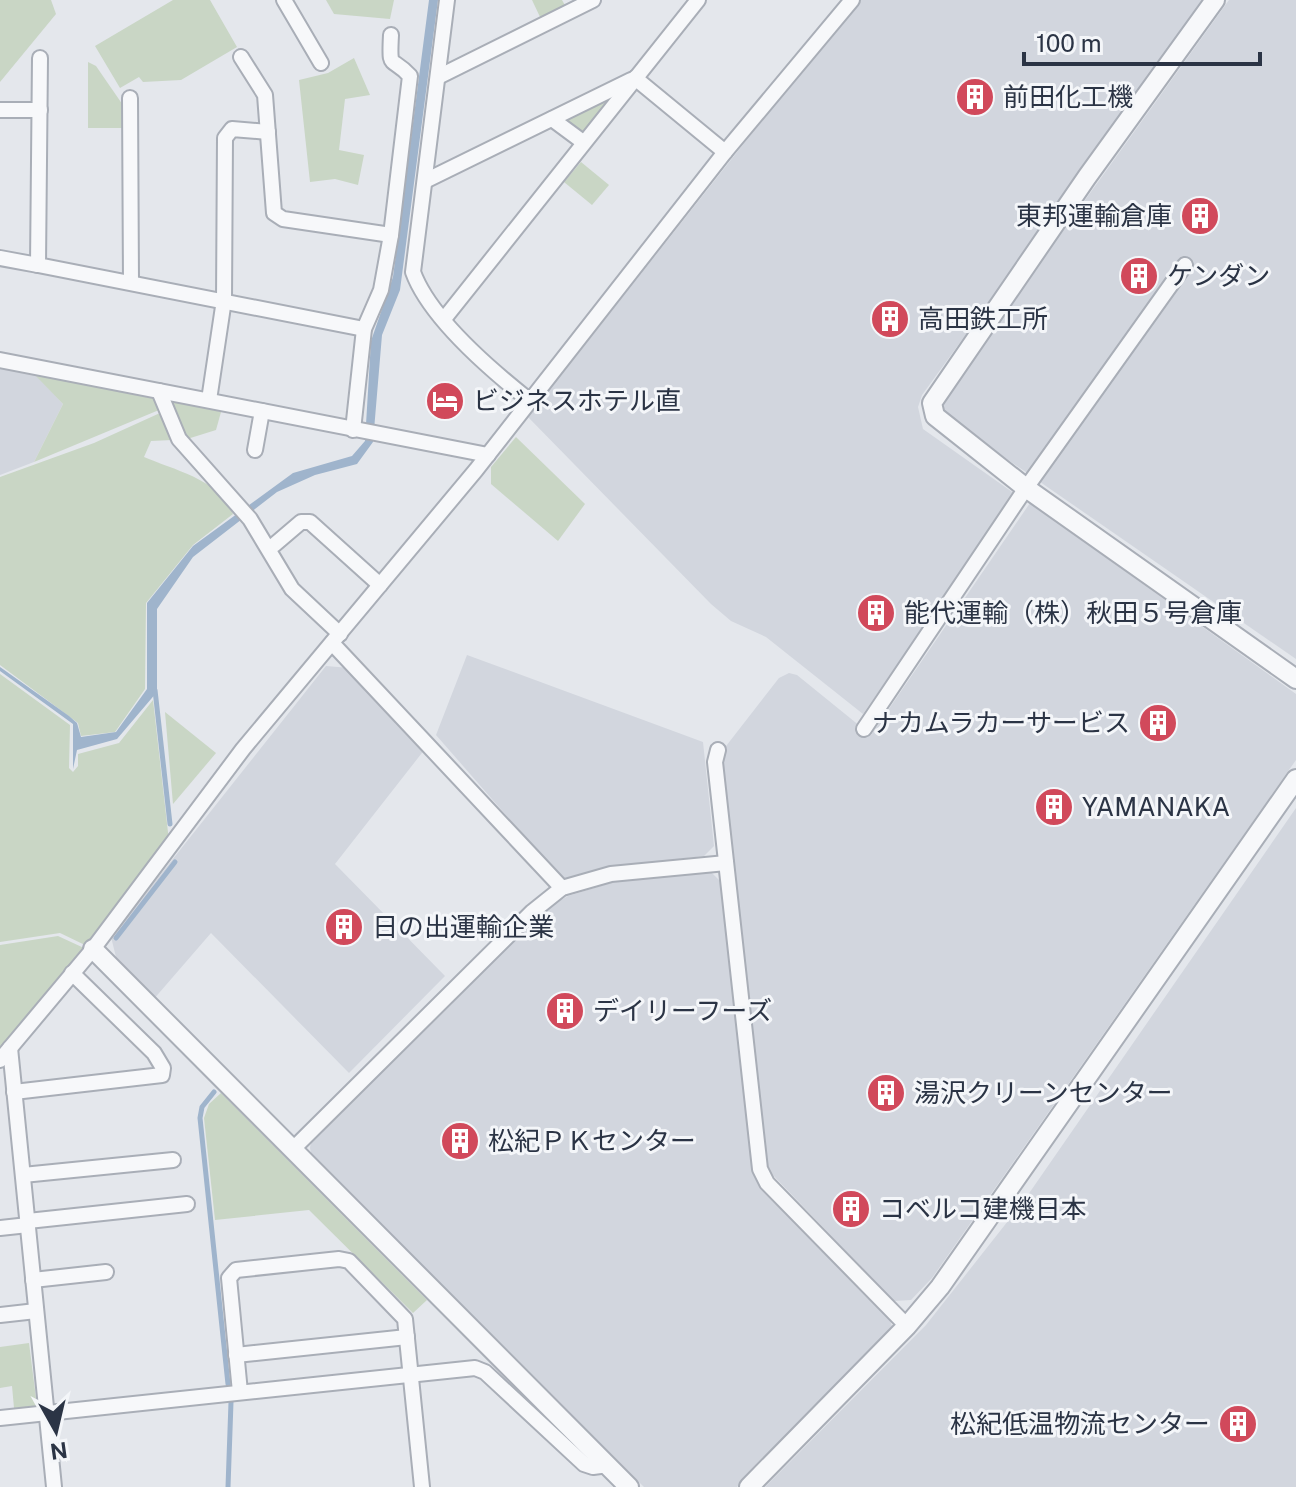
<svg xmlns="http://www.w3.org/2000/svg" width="1296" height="1487" font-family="'Public Sans','Noto Sans JP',sans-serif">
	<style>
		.built { fill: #d2d6de }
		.green { fill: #c9d6c5 }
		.water { fill: #9fb4cc }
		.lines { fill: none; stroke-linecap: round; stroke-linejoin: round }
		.stream { stroke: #9fb4cc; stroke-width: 5 }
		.minor-casing { stroke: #a9aeb7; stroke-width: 18 }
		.tertiary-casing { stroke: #a9aeb7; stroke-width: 22 }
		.minor { stroke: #f7f8fa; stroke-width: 14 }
		.tertiary { stroke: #f7f8fa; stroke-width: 18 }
		.labels { text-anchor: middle; stroke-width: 6; stroke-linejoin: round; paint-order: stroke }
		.poi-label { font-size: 26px; fill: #2b3445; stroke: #f4f6f9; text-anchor: start }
	</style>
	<rect width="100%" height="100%" fill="#e4e7ec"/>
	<g class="built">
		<path d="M857 0H1208L922 395 918 407 923 429 1015 494 863 714 766 637 731 621 711 604 528 417Z"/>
		<path d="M1229 0H1296V659L949 419 939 403Z"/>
		<path d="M0 367 34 373 63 404 34 462 0 475Z"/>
		<path d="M1030 503 1296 694V760L932 1278 911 1300 894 1301 768 1170 721 764 723 750 779 678 789 673 797 675 871 735Z"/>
		<path d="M467 655 703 742 714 846 704 856 619 866 569 879 561 878 436 735Z"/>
		<path d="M326 666 350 668 425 749 335 864 445 976 349 1073 211 933 153 1000 117 961 111 937Z"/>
		<path d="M1296 808V1487H765L926 1325 1023 1202Z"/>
		<path d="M708 869 722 883 752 1168 757 1180 889 1317 892 1326 890 1335 737 1487H644L312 1159 310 1148 311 1142 539 913 568 896 617 881Z"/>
	</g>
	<g class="green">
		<path d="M0 0H51L56 14 0 82Z"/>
		<path d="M173 0H210L237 47 181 80 143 82 139 77 120 88 95 46Z"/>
		<path d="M326 0H394L390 19 334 14Z"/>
		<path d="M532 0H562L566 7 541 19Z"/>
		<path d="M354 58 370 95 345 99 339 150 364 155 358 185 335 179 310 182 299 80 328 73Z"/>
		<path d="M88 62 96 66 127 111V128H88Z"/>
		<path d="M600 102 606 103 581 134 563 121Z"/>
		<path d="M581 162 609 185 592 205 564 182Z"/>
		<path d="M35 375 156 399 159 410 34 462 63 404Z"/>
		<path d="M175 400 221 412 216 430 184 440 171 402Z"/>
		<path d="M160 413 172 440 151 441 144 457C174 470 221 480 233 514L193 545 146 603 145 689 115 732 81 736 78 723 0 665V477L94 443Z"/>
		<path d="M516 437 585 504 558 541 491 484V467Z"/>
		<path d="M0 674 70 725 69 768 73 772 78 766V754L119 743 153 700 169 841 87 946 60 933 0 942Z"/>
		<path d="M165 712 216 753 173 804Z"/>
		<path d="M58 936 84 948 0 1049V945Z"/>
		<path d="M221 1093 427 1300 413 1313 309 1210 215 1220 204 1118 209 1104Z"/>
		<path d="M29 1343 37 1406 14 1408 12 1386 0 1388V1347Z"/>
	</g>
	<path class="water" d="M429 0H438L400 290 382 335 373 442 357 464 315 475 277 492 193 557 157 609V692L117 739 77 750 73 769V724L0 671V667L69 716 77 723 81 737 116 732 147 689V603L193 546 293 473 352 456 365 441 371 341 393 277Z"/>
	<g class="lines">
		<g class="stream">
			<path d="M155 690 170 824"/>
			<path d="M116 938 175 862"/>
			<path d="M214 1092 202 1107 200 1118 228 1384"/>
			<path d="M228 1487 231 1402"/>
		</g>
		<defs>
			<g id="minor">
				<path d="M284 0 321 63"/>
				<path d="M447 0 413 272C430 319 492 371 530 401"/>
				<path d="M241 57 265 95 274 213 283 219 391 235"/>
				<path d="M40 58 38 265 364 329"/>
				<path d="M438 77 593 0"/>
				<path d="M635 78 725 152"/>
				<path d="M130 98 131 282"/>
				<path d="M0 110H40"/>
				<path d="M552 119 583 142"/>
				<path d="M427 180 631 80"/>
				<path d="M0 258 38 265"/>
				<path d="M444 319 698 0"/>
				<path d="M0 360 488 455"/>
				<path d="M159 391 179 439 250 519 292 589 340 634"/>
				<path d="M209 400 224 300 225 138 232 129 268 132"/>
				<path d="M353 430 364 329 381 290 391 235 410 76C391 55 389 72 391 35"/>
				<path d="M255 450 262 411"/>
				<path d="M274 545 301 522H310L380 585"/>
				<path d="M332 643 562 888"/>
				<path d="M864 729 1026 488 1185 265"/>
				<path d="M718 750 715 762 760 1169 767 1183 907 1326"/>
				<path d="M10 1048 54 1487"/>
				<path d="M0 1060 93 949 243 749 476 470 725 152 852 0"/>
				<path d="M14 1092 162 1075 163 1068 154 1053 72 973"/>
				<path d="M293 1149 532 912 562 888 611 874 726 863"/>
				<path d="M23 1175 173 1160"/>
				<path d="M28 1221 187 1204"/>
				<path d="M0 1228 28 1225"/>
				<path d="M33 1280 106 1272"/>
				<path d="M0 1315 36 1311"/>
				<path d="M236 1355 407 1337"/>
				<path d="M240 1392 229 1278 236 1270 339 1259 349 1261 405 1319 422 1487"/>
				<path d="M0 1418 475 1368 485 1372 584 1464 593 1467 608 1465"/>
			</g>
			<g id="tertiary">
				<path d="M1215 0 1087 177 932 403 935 416 1026 488 1296 679"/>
				<path d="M93 949 629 1487"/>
				<path d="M749 1487 907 1326 940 1287 1296 779"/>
			</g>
		</defs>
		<use href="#minor" class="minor-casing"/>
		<use href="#tertiary" class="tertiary-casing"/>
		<use href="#minor" class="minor"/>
		<use href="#tertiary" class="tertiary"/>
	</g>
	<defs>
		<symbol id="building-disc" viewBox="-11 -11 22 22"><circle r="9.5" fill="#d1495b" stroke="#f4f6f9"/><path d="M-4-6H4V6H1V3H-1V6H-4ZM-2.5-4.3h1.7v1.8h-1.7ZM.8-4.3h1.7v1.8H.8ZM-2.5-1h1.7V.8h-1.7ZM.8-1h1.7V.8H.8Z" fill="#fff"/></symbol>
		<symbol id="hotel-disc" viewBox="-11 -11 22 22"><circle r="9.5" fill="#d1495b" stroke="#f4f6f9"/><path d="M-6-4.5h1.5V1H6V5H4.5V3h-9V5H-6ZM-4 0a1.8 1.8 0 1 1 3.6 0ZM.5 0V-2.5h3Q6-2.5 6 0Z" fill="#fff"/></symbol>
	</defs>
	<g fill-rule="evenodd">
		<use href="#building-disc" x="953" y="75" width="44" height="44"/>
		<use href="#building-disc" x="1178" y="194" width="44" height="44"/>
		<use href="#building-disc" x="1117" y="254" width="44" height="44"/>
		<use href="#building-disc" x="868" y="297" width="44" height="44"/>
		<use href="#hotel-disc" x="423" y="379" width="44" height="44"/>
		<use href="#building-disc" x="854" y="591" width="44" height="44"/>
		<use href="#building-disc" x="1136" y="701" width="44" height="44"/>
		<use href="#building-disc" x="1032" y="785" width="44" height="44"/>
		<use href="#building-disc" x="322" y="905" width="44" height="44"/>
		<use href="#building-disc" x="543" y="989" width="44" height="44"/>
		<use href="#building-disc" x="864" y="1071" width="44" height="44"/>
		<use href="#building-disc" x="438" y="1119" width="44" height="44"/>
		<use href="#building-disc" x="829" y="1187" width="44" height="44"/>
		<use href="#building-disc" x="1216" y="1402" width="44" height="44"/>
	</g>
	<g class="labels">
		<g class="poi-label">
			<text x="1003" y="106">前田化工機</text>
			<text x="1172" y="225" text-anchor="end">東邦運輸倉庫</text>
			<text x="1167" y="285">ケンダン</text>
			<text x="918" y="328">高田鉄工所</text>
			<text x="473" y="410">ビジネスホテル直</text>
			<text x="904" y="622">能代運輸（株）秋田５号倉庫</text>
			<text x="1130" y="732" text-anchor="end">ナカムラカーサービス</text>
			<text x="1082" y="816">YAMANAKA</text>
			<text x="372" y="936">日の出運輸企業</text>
			<text x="593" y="1020">デイリーフーズ</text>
			<text x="914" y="1102">湯沢クリーンセンター</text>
			<text x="488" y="1150">松紀ＰＫセンター</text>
			<text x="879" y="1218">コベルコ建機日本</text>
			<text x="1210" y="1433" text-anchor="end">松紀低温物流センター</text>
		</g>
	</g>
	<g transform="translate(56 1431) rotate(172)" stroke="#f4f6f9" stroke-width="6" paint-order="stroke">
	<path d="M0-6L14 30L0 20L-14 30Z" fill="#2b3445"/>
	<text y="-12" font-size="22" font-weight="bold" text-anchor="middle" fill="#2b3445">N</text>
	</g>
	<path d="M1024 52v12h236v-12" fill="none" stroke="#2b3445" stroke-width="4"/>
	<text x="1036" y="52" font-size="24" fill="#2b3445" stroke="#f4f6f9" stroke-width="6" paint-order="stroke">100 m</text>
</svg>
